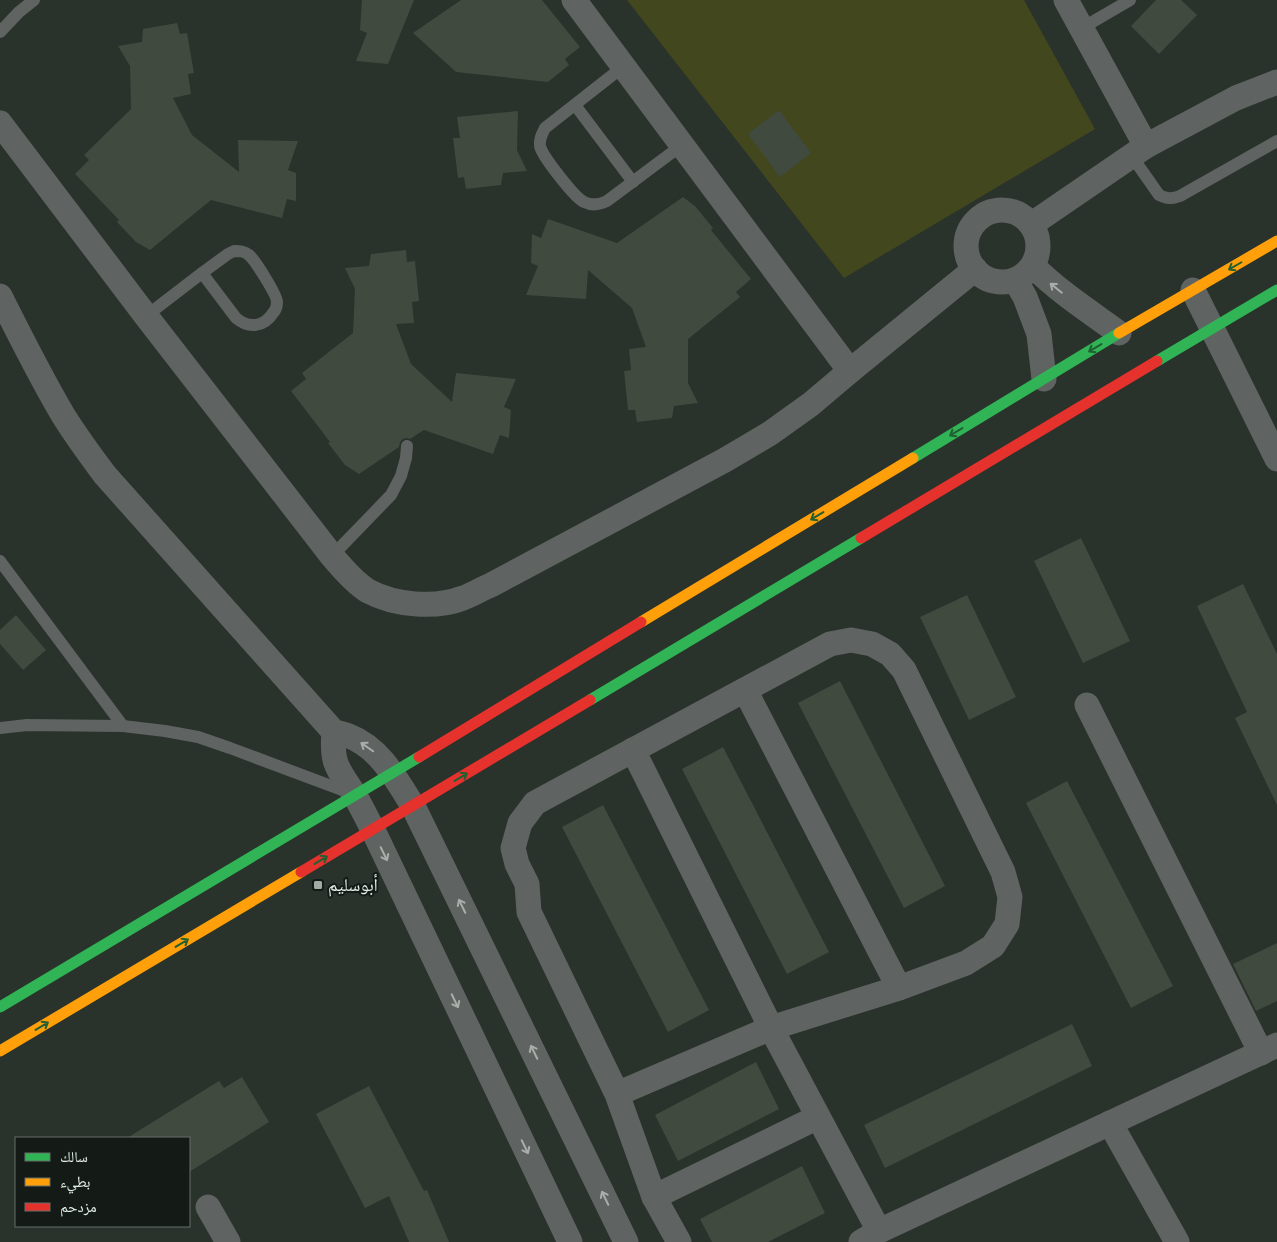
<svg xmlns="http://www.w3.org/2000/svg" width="1277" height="1242" font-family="'PT Serif','Noto Naskh Arabic',serif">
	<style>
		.green { fill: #42471e }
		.building { fill: #414a3e }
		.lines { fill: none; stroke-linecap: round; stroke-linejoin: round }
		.lane { stroke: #5f6361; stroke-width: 12 }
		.street { stroke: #5f6361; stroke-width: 25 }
		.fast { stroke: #30b455; stroke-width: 11 }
		.slow { stroke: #ff9f0a; stroke-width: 11 }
		.jam { stroke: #e5322d; stroke-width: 11 }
		.oneway { stroke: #216032 }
		.oneway2 { stroke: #a8afaa }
		.poi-dot { fill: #a2aca5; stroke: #141b16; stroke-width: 2 }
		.labels { text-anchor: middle; stroke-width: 4; stroke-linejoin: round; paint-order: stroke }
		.poi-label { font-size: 18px; fill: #e3eee6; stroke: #141b16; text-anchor: start }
	</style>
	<rect width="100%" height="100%" fill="#29322b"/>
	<path class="green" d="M627 0H1024L1095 129 844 278Z"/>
	<g class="building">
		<path d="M362 0H414L388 64 356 61 367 33 360 30Z"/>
		<path d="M461 0H542L580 47 565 59 569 65 548 82 456 72 413 33Z"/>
		<path d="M1156 0H1181L1197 15 1159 54 1131 26Z"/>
		<path d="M177 23 180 34 187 33 194 73 188 74 191 94 173 98 192 135 239 172 238 140 298 141 288 170 296 173V201L287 199 282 218 211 200 150 250 136 242 117 222 119 220 75 174 89 160 84 155 131 109 130 66 118 46 142 42 143 29Z"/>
		<path d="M779 110 811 153 780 177 748 134Z"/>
		<path d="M518 111 517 150 527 171 503 173 501 185 466 189 464 177 458 178 453 138H460L457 117Z"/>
		<path d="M683 197 695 206 713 228 711 230 751 279 736 292 740 297 688 339V383L698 403 674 406 672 418 637 422 635 410H628L624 371 631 370 629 349 646 347 632 308 588 270 586 299 526 295 538 266 531 263 532 234 541 238 548 219 617 243Z"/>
		<path d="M406 250 407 262 415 261 419 301 412 302 414 323 396 324 411 364 452 402 456 373 516 379 504 407 511 410 509 438 500 435 493 454 424 430 410 439 407 438 403 439 400 442 399 447 359 474 345 465 328 443 330 442 291 391 306 379 302 373 353 333 355 289 345 268 369 266 371 254Z"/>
		<path d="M1081 538 1130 641 1083 663 1034 561Z"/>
		<path d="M1243 584 1277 654V805L1235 718 1247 712 1197 606Z"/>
		<path d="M967 595 1016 697 969 720 920 617Z"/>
		<path d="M16 615 46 650 23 670 0 644V630Z"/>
		<path d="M840 681 945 886 904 908 798 703Z"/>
		<path d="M723 747 829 952 787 974 682 769Z"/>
		<path d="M1067 781 1173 986 1131 1008 1026 803Z"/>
		<path d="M603 805 709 1010 668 1032 562 827Z"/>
		<path d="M1277 943V1001L1256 1011 1233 964Z"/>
		<path d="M1072 1024 1092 1066 885 1168 864 1125Z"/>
		<path d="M756 1062 779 1109 678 1161 655 1115Z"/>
		<path d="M242 1077 269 1122 189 1172V1138H127L219 1081 224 1088Z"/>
		<path d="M369 1086 424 1191 427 1190 449 1242H409L389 1196 365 1208 316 1114Z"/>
		<path d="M802 1166 825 1213 768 1242H712L700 1219Z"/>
	</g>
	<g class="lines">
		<g class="lane">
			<path d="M1082 28 1130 0"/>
			<path d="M0 32 19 12 34 0"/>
			<path d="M624 66 545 128C542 134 539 139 540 146 542 156 575 198 584 202 592 206 599 205 607 201L682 145"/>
			<path d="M575 105 633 182"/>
			<path d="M1131 155 1159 195C1167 199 1172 199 1180 196L1277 141"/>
			<path d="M234 251C240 251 244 251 249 255 255 260 277 295 277 302 277 306 276 310 273 313 264 327 249 329 236 318L202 273 228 254Z"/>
			<path d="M146 316 202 273"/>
			<path d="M332 556 391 495 401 476 406 458 407 446"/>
			<path d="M0 561 123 726"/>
			<path d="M0 728 27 725 123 726 165 731 198 737 230 748 350 793"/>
		</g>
		<g class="street">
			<path d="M574 0 850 371"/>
			<path d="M1066 0 1146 146"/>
			<path d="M0 123 146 316 332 556C342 568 355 583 368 591 394 605 435 609 463 598 472 595 481 589 491 585L725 460 769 434 811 404 850 371 975 269"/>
			<circle cx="1002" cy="246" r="36"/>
			<path d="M1032 224 1146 146 1236 98 1277 82"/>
			<path d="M1033 266C1059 292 1090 312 1119 333"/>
			<path d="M1015 280 1025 297 1039 334 1044 379"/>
			<path d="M1193 290 1277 459"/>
			<path d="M0 296C20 336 40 376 63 415 76 436 90 455 105 475L334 732C339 733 344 734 349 736 380 748 396 779 413 806L626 1242"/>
			<path d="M745 690 899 988"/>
			<path d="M1087 705 1261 1053"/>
			<path d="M334 732C331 764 338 769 354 794 361 806 367 818 373 830L570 1242"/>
			<path d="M633 750 771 1028 879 1231"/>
			<path d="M617 1094 771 1028 899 988 966 963 993 946 1007 924 1010 897 1003 872 904 670 890 654 872 644 851 640 830 644 535 803 520 823 513 848 517 864 527 884 529 912 617 1094 654 1197 679 1242"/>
			<path d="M1110 1123 1177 1242"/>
			<path d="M654 1197 818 1117"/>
			<path d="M208 1207 228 1242"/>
			<path d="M861 1242 879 1231 1277 1045"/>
		</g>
		<g class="fast">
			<path d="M1157 361 1277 290"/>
			<path d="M913 458 1119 333"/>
			<path d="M590 700 861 538"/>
			<path d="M0 1007 419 757"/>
		</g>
		<g class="slow">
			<path d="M1119 333 1277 241"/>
			<path d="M641 622 913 458"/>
			<path d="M0 1051 301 872"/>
		</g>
		<g class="jam">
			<path d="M861 538 1157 361"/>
			<path d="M419 757 641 622"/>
			<path d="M301 872 590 700"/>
		</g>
	</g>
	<defs><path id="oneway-shaft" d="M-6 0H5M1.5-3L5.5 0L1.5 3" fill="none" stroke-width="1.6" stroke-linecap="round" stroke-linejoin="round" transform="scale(1.25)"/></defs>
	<g class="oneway">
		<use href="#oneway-shaft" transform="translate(1235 266) rotate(150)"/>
		<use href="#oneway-shaft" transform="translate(1095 348) rotate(149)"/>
		<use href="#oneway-shaft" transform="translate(956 432) rotate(149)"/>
		<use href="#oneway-shaft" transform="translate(817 516) rotate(149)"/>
		<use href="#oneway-shaft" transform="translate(461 777) rotate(-31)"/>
		<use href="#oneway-shaft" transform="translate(321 860) rotate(-31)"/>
		<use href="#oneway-shaft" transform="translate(182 943) rotate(-31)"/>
		<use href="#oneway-shaft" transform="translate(42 1026) rotate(-31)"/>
	</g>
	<g class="oneway2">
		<use href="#oneway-shaft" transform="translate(1056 288) rotate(-141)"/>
		<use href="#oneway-shaft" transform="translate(367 747) rotate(-145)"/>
		<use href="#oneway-shaft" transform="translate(384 854) rotate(64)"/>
		<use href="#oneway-shaft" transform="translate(462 906) rotate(-116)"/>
		<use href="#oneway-shaft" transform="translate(455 1001) rotate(64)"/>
		<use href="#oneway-shaft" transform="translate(534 1052) rotate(-116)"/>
		<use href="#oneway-shaft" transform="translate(525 1147) rotate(64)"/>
		<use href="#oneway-shaft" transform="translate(605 1198) rotate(-116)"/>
	</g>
	<rect class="poi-dot" x="313" y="880" width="10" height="10" rx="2.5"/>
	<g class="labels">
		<g class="poi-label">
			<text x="328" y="891">أبوسليم</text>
		</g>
	</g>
	<rect x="15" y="1137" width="175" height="90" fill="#141b16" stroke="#676f69"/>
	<rect x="25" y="1153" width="25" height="8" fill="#30b455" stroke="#676f69"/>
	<text x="60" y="1162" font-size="15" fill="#e3eee6">سالك</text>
	<rect x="25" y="1178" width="25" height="8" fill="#ff9f0a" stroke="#676f69"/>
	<text x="60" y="1187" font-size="15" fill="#e3eee6">بطيء</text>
	<rect x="25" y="1203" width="25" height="8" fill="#e5322d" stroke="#676f69"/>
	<text x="60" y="1212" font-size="15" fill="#e3eee6">مزدحم</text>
</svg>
